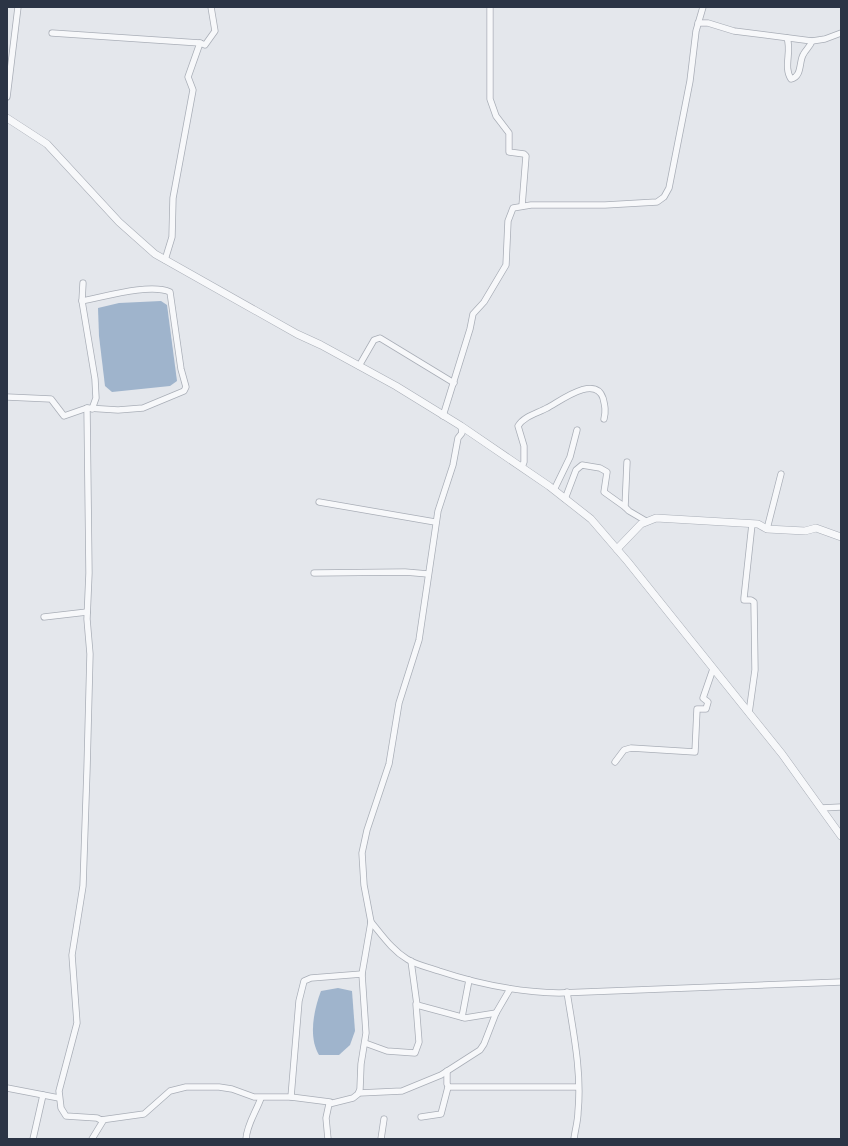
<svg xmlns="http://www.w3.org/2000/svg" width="848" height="1146" font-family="'Sofia Sans Condensed',sans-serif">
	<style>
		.water { fill: #9fb4cc }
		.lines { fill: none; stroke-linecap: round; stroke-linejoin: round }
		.minor-casing { stroke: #a9aeb7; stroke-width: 7 }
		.tertiary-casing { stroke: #a9aeb7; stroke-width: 8 }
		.minor { stroke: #f7f8fa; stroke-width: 5.5 }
		.tertiary { stroke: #f7f8fa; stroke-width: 7 }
	</style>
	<rect width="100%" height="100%" fill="#e4e7ec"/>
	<g class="water">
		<path d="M161 301 167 305 177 381 170 386 112 392 105 386 99 336 98 308 119 303Z"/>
		<path d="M338 988 352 991 355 1031 350 1045 339 1055H319C308 1037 314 1009 321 991Z"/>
	</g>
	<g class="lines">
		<defs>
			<g id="minor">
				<path d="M490 7V99L496 116 509 133V152L524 154 526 156 522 206"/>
				<path d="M698 23H708L734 31 812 41 825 39 841 33"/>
				<path d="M52 33 200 43"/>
				<path d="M787 38C792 51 783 67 791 79 802 77 799 62 803 55 806 49 810 47 812 41"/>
				<path d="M7 97 18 7"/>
				<path d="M165 260 172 237 173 198 193 90 188 77 200 43 205 45 215 31 211 7"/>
				<path d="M83 283 82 301 95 379 96 398 92 409"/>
				<path d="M359 366 374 340 380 338 454 383"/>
				<path d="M7 397 51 399 64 416 87 408 118 410 143 408 184 391 186 387 181 369 170 292C150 283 104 297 82 301"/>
				<path d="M87 408 89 573 87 619 90 654 87 769 83 886 72 955 77 1023 59 1091 61 1108 66 1116 97 1118 101 1120"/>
				<path d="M443 416 470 329 473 314 484 302 506 265 508 221 513 208 531 205H605L657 202 664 197 669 188 690 81 696 31 703 7"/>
				<path d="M627 462 625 507 629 511 646 521"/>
				<path d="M522 467 524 462V446L518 426C524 416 538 413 547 408 559 402 595 374 603 398 605 406 606 411 604 419"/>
				<path d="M554 490 570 457 577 430"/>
				<path d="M565 499 576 470 582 465 600 468 607 472 604 492 625 507"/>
				<path d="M319 502 435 522"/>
				<path d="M767 529 781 474"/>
				<path d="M314 573 405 572 428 574"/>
				<path d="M44 617 87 612"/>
				<path d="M749 713 755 670 754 602 751 600H744V598L752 524"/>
				<path d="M615 762 624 750 631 748 695 752 697 709H706L708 702 703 698 713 669"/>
				<path d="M821 808 841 807"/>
				<path d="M371 922C382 935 392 950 407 959 416 965 428 967 439 971 478 984 517 992 559 993L841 982"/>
				<path d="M411 961 417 1005 465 1018 496 1013"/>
				<path d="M567 992C573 1031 582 1072 578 1112 578 1121 575 1130 574 1139"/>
				<path d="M462 1017 469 980"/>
				<path d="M365 1043 387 1051 415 1053 419 1042 416 1004"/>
				<path d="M447 1071V1084L449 1087H578"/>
				<path d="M7 1088 59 1098"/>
				<path d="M359 1093 402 1091 441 1075 480 1050 484 1044 496 1013 510 989"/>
				<path d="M291 1097 299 1001 304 981 311 978 362 974"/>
				<path d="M421 1117 441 1114 448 1087"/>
				<path d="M33 1139 43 1095"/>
				<path d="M92 1139 103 1121 101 1120 144 1114 170 1091 186 1087H219L232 1089 254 1097H291L330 1102"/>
				<path d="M246 1139C247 1124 256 1112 261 1098"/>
				<path d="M328 1139 326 1118 329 1104 353 1098 358 1094 360 1089 361 1064 366 1033 362 974 371 922 364 885 362 853 367 830 389 764 399 703 419 640 438 511 453 465 458 438 462 433 461 426"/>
				<path d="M381 1139 384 1119"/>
			</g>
			<g id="tertiary">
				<path d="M7 118 47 144 119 222 155 254 297 334 321 345 396 386 461 426 549 486 591 519 628 562 782 754 841 836"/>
				<path d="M617 549 641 524 656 518 758 524 767 529 805 531 816 528 841 537"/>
			</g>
		</defs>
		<use href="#minor" class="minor-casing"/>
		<use href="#tertiary" class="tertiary-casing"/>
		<use href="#minor" class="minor"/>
		<use href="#tertiary" class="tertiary"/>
	</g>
	<rect width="848" height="1146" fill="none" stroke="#2b3445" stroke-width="16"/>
</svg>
